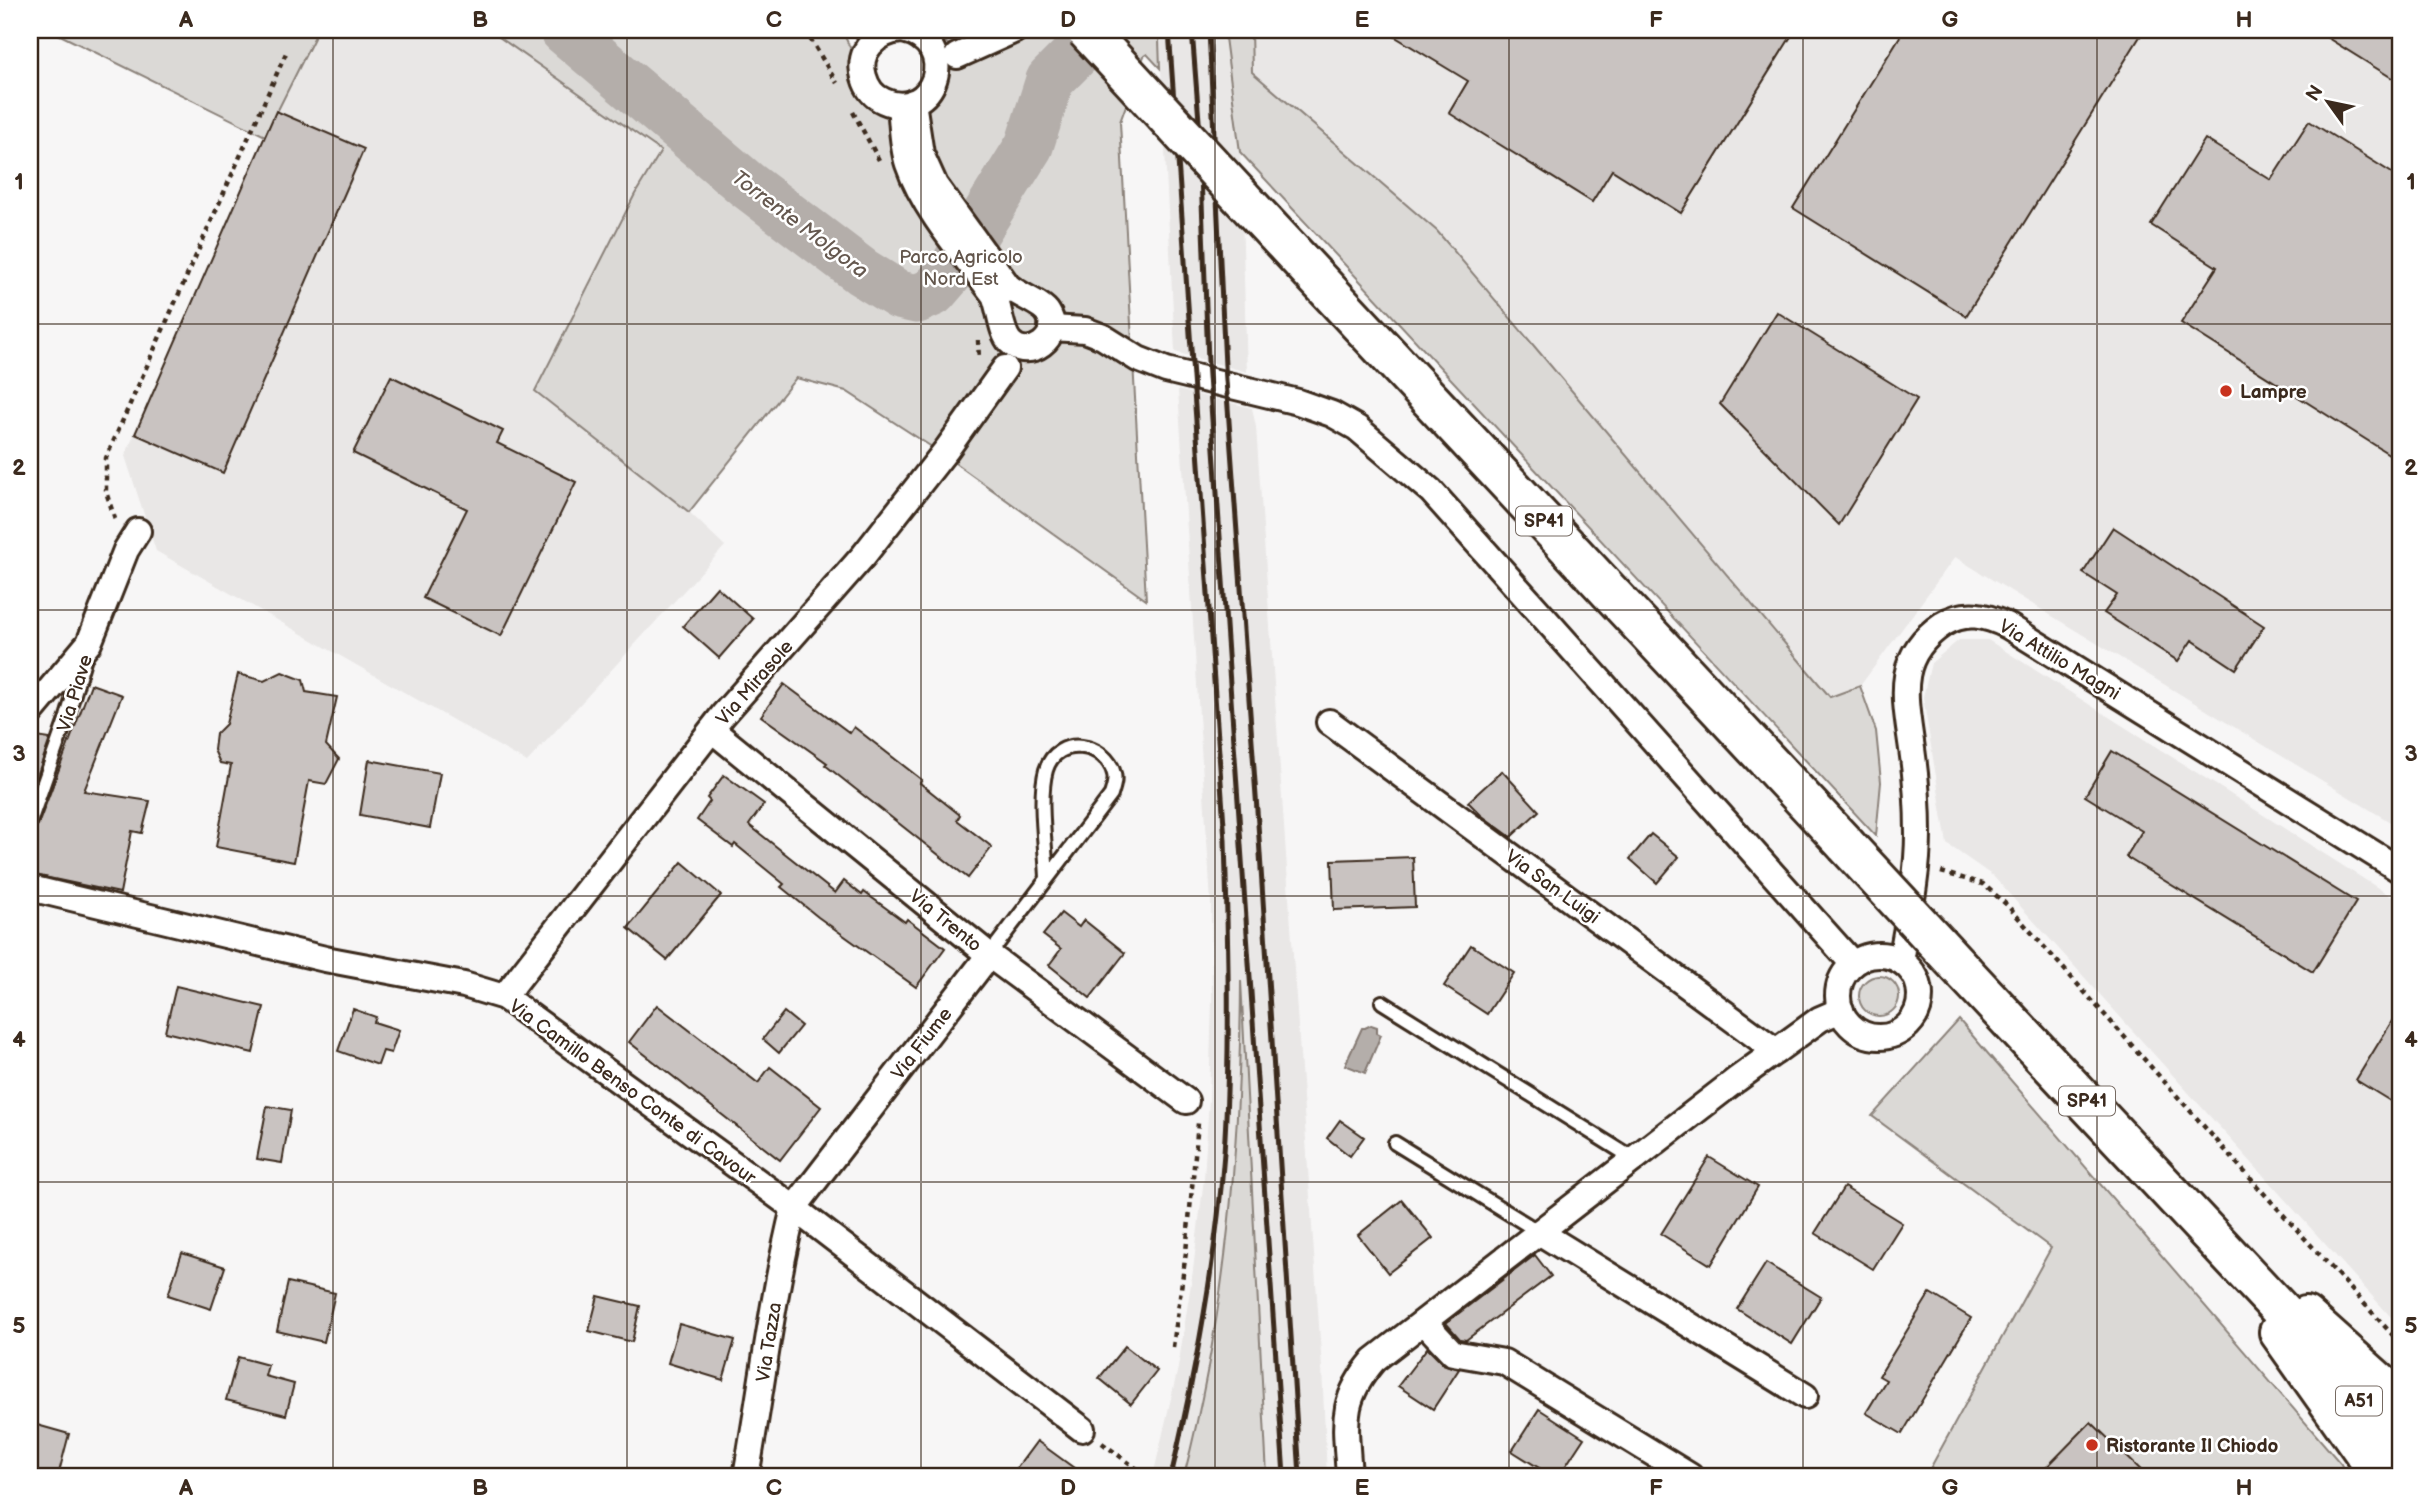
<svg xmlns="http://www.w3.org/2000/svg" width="2430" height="1506" font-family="'Balsamiq Sans',sans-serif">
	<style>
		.built { fill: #e9e7e6 }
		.green { fill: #dbd9d6; stroke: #8b827a; stroke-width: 2 }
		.water { fill: #b4aeaa; stroke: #847972; stroke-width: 2 }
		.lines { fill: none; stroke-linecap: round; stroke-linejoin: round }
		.river { stroke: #b4aeaa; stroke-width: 49 }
		.building { fill: #c9c3c1; stroke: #3b2a1e; stroke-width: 2 }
		.service-casing { stroke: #3b2a1e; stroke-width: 18 }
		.minor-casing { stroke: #3b2a1e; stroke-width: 30 }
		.primary-casing { stroke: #3b2a1e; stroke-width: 44 }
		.motorway-casing { stroke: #3b2a1e; stroke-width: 44 }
		.path { stroke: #3b2a1e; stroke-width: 4.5; stroke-dasharray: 5 5; stroke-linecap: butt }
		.service { stroke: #fff; stroke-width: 12 }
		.minor { stroke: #fff; stroke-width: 24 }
		.primary { stroke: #fff; stroke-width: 38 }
		.motorway { stroke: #fff; stroke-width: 38 }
		.rail { stroke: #3b2a1e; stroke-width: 5 }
		.primary-bridge-casing { stroke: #3b2a1e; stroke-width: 44; stroke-linecap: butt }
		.primary-bridge { stroke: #fff; stroke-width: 38 }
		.grid { fill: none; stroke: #3b2a1e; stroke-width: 2; stroke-opacity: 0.55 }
		.poi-dot { fill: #c8321e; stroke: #fff; stroke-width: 2.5 }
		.labels { text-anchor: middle; stroke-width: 5; stroke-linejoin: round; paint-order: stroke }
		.shield { fill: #fff; stroke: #766a62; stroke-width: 2 }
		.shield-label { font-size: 18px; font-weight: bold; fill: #3b2a1e }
		.park-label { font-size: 19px; fill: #63564c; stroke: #fff }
		.poi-label { font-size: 19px; font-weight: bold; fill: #3b2a1e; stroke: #fff; text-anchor: start }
		.street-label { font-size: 19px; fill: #3b2a1e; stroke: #fff }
		.water-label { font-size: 21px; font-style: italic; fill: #65584f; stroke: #fff }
		.neatline { fill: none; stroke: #3b2a1e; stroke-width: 2.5 }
		.grid-label { font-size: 23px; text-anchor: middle; font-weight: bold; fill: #3b2a1e }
	</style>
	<rect width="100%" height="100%" fill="#f7f6f6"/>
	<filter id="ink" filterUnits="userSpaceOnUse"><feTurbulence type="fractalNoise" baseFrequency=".0143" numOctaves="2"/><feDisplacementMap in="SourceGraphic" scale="14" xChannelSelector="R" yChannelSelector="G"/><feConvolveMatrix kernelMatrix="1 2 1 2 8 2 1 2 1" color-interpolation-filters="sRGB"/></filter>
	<g filter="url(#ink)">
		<g class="built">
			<path d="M318 30H489L661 151 635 194 535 391 689 512 725 546 527 762 156 551 125 456 265 136Z"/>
			<path d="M1159 30H1224L1240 152 1247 372 1175 352Z"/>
			<path d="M1251 30H2400V828L1955 557 1860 686 1830 697 1437 231 1252 72Z"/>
			<path d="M1178 390 1252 408 1256 427 1322 1368 1327 1476H1267L1241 1000 1236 1156 1224 1275 1206 1378 1184 1476H1153L1178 1368 1193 1270 1204 1178 1209 1099 1212 1001 1211 902Z"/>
			<path d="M1959 640H1988L2400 902V1327L1993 876 1947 844 1923 697 1931 663Z"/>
		</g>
		<g class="green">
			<path d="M50 30H318L265 136Z"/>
			<path d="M489 30H842L873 98 940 89 949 71 950 46 931 30H1168L1159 40 1160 68 1147 54 1144 56 1120 122 1146 600 941 453 846 391 796 378 689 512 535 391 635 194 661 151Z"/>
			<path d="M1224 30H1251L1252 72 1437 231 1830 697 1860 686 1876 731 1881 782 1876 836 1240 152Z"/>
			<circle cx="1879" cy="996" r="20"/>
			<path d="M1241 981 1267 1476H1184C1226 1313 1240 1149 1241 981Z"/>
			<path d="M1959 1020 2341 1464 2346 1476H1926L2051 1248 1872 1116Z"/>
		</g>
		<path class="water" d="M1371 1025 1377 1027V1033L1381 1035 1365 1073 1345 1065 1362 1028H1365Z"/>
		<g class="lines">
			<path class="river" d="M564 30 746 184 862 272 899 295 917 299 933 292 952 270 1029 146 1050 80 1100 30"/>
		</g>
		<g class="building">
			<path d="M1384 30H1795L1681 213 1612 170 1592 202 1449 113 1468 81Z"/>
			<path d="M1904 30H2144L1966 316 1793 208Z"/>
			<path d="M2315 30H2400V83Z"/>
			<path d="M276 111 364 149 223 473 135 434Z"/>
			<path d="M2309 121 2400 178V461L2181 323 2217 267 2151 225 2205 139 2271 180Z"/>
			<path d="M1777 312 1917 399 1839 525 1720 404Z"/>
			<path d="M391 376 503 431 497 443 576 482 501 636 423 598 467 509 353 453Z"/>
			<path d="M2113 527 2264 626 2236 669 2192 640 2178 661 2104 613 2117 595 2083 573Z"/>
			<path d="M717 587 753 619 719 658 683 626Z"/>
			<path d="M282 672 303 680 306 692 337 697 326 745 339 759 326 784 309 781 294 862 216 847 231 765 220 763 214 750 216 734 226 724 238 674 264 681Z"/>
			<path d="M91 684 122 695 84 791 150 801 142 833 132 831 120 893 30 874V831L38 825Z"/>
			<path d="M784 684 850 733 854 727 922 780 920 783 960 815 957 820 992 847 968 878 825 765 827 763 761 716Z"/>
			<path d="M30 736 50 739 30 796Z"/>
			<path d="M2112 751 2356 902 2313 972 2126 857 2142 831 2085 796Z"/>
			<path d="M369 760 440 773 430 828 360 815Z"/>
			<path d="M1502 771 1539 811 1511 837 1481 815 1468 802Z"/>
			<path d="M724 775 764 804 749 825 835 893 844 881 862 895 864 892 905 922 907 919 945 948 916 987 818 917 781 887 784 884 735 844 733 847 697 820 710 801 707 798Z"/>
			<path d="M1651 834 1679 857 1657 883 1630 859Z"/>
			<path d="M1413 857 1415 907 1334 910 1332 860Z"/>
			<path d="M682 862 721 895 667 960 628 928Z"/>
			<path d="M1061 913 1079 927 1084 920 1125 953 1090 998 1049 965 1061 949 1043 935Z"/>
			<path d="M1471 945 1514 973 1487 1014 1444 986Z"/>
			<path d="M176 986 264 1007 253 1053 165 1032Z"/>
			<path d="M657 1005 758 1083 770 1067 821 1107 780 1160 629 1042Z"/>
			<path d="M2400 1008V1107L2356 1080Z"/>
			<path d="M353 1009 376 1017 374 1022 399 1030 391 1053 383 1051 378 1065 338 1051Z"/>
			<path d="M784 1012 801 1026 779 1053 763 1039Z"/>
			<path d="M267 1106 291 1110 282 1163 257 1159Z"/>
			<path d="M1340 1120 1364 1137 1350 1156 1327 1138Z"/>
			<path d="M1709 1157 1758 1187 1711 1265 1661 1234Z"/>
			<path d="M1844 1187 1902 1223 1873 1269 1815 1233Z"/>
			<path d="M1402 1200 1433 1238 1388 1273 1358 1235Z"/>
			<path d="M182 1253 225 1267 211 1309 168 1295Z"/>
			<path d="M1535 1255 1551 1276 1466 1340 1460 1339 1446 1323Z"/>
			<path d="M1766 1263 1821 1297 1792 1344 1737 1309Z"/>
			<path d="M288 1282 335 1293 324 1342 277 1331Z"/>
			<path d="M1930 1293 1971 1318 1902 1434 1866 1413 1886 1380 1879 1376Z"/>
			<path d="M598 1296 640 1306 632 1342 589 1331Z"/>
			<path d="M679 1324 735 1340 723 1380 668 1363Z"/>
			<path d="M1125 1346 1157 1371 1131 1404 1099 1378Z"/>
			<path d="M1427 1348 1443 1364 1459 1369 1433 1409 1398 1386Z"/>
			<path d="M238 1357 268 1365 265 1376 294 1384 286 1415 226 1400Z"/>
			<path d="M1539 1409 1584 1438 1559 1476H1552L1512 1451Z"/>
			<path d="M2091 1422 2147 1476H2038Z"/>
			<path d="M30 1423 69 1434 58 1476H30Z"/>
			<path d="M1037 1441 1085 1476H1011Z"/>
		</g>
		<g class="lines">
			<defs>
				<g id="service">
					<path d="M30 822 67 717 85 657"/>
					<path d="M989 955 1111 795C1113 788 1116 781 1114 774 1107 743 1057 734 1046 770 1038 798 1046 848 1047 878"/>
					<path d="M1382 1002 1634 1159"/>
					<path d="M1395 1143 1539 1232"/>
				</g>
				<g id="minor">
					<path d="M901 30C877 32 856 51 864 77 867 88 874 97 884 101 933 123 963 44 903 30"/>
					<path d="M957 56 1015 30"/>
					<path d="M900 105C902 124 902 146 908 164 924 211 965 256 994 295 1000 309 1001 332 1010 342 1029 362 1063 337 1048 313 1042 303 1018 295 1008 286L935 185 921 154 913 102"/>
					<path d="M1051 328 1085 330 1103 337 1138 359 1166 370 1298 402 1332 414 1357 428 1431 491 1853 964"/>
					<path d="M30 713 89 643 126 550 138 531"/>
					<path d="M1329 722 1776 1051"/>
					<path d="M712 730 989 955 1186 1101"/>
					<path d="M30 888 325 959 464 985 504 997 794 1208 1082 1429"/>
					<circle cx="1879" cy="996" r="41"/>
					<path d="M1901 961C1908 920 1918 876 1918 834 1918 806 1916 777 1912 749 1905 698 1894 657 1943 624 1965 610 1986 615 2008 626L2400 870"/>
					<path d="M504 997 723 715 864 555 947 449 1005 368"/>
					<path d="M1539 1232 1805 1396"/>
					<path d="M1424 1322 1453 1353 1504 1362 1690 1476"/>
					<path d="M746 1476C762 1387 772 1297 794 1208L989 955"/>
					<path d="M1349 1476C1346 1425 1338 1402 1374 1360L1736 1080 1820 1019 1841 1010"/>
				</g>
				<g id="primary">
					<path d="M1241 197 1846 845"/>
					<path d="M1965 973 2317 1349"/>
					<path d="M2305 1316 2400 1401"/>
					<path d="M2279 1332 2381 1476"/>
				</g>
				<path id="motorway" d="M2317 1349 2400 1452"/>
			</defs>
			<use href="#service" class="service-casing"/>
			<use href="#minor" class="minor-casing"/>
			<use href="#primary" class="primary-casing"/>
			<use href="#motorway" class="motorway-casing"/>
			<g class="path">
				<path d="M805 30 837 83"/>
				<path d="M853 112 879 160"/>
				<path d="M978 340 979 359"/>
				<path d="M115 519 106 492V458L286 53"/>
				<path d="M1941 872 1983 884 2007 905 2258 1187 2400 1343"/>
				<path d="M1173 1347 1186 1252 1198 1123"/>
				<path d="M1102 1443 1140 1471"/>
			</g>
			<use href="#service" class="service"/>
			<use href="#minor" class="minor"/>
			<use href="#primary" class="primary"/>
			<use href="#motorway" class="motorway"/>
			<g class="rail">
				<path d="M1169 30 1225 840C1228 944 1231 1049 1224 1153 1216 1262 1196 1370 1171 1476"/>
				<path d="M1192 30 1199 121 1208 361 1284 1476"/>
				<path d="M1209 30 1225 366 1259 838 1300 1476"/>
			</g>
			<defs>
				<g id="primary-bridge">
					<path d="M1086 30 1241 197"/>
					<path d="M1846 845 1965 973"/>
				</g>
			</defs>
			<use href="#primary-bridge" class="primary-bridge-casing"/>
			<use href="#primary-bridge" class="primary-bridge"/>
		</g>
	</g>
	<path class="grid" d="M333 30V1476M627 30V1476M921 30V1476M1215 30V1476M1509 30V1476M1803 30V1476M2097 30V1476M30 324H2400M30 610H2400M30 896H2400M30 1182H2400"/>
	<g class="poi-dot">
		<circle cx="2226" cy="391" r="7"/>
		<circle cx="2092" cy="1445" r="7"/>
	</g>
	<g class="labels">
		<g class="shield">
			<rect x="1516" y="506.5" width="56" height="29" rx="5"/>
			<rect x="2059" y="1086.5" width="56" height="29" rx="5"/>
			<rect x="2336" y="1386.5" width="46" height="29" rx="5"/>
		</g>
		<g class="shield-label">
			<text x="1544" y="527">SP41</text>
			<text x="2087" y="1107">SP41</text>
			<text x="2359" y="1407">A51</text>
		</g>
		<g class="park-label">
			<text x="961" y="263">Parco Agricolo<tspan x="961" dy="22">Nord Est</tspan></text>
		</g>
		<g class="poi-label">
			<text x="2240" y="398">Lampre</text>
			<text x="2106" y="1452">Ristorante Il Chiodo</text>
		</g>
		<g class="street-label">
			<text transform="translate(2060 659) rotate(31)" y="7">Via Attilio Magni</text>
			<text transform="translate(754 682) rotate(-49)" y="7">Via Mirasole</text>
			<text transform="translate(74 693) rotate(-73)" y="7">Via Piave</text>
			<text transform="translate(1553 886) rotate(36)" y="7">Via San Luigi</text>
			<text transform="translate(946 920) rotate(39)" y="7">Via Trento</text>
			<text transform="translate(921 1043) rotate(-52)" y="7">Via Fiume</text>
			<text transform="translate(633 1091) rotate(36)" y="7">Via Camillo Benso Conte di Cavour</text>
			<text transform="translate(768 1342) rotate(-81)" y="7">Via Tazza</text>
		</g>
		<g class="water-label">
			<text transform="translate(800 224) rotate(37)" y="7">Torrente Molgora</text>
		</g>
	</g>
	<rect width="2430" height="1506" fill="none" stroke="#fff" stroke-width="77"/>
	<g transform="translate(2328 102) rotate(303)" stroke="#ffffff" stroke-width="5" paint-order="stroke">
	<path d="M0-5L12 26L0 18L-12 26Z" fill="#3b2a1e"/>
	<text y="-10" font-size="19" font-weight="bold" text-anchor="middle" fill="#3b2a1e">N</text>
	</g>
	<rect x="38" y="38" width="2354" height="1430" class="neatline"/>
	<g class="grid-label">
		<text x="186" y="27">A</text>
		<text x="480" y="27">B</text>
		<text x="774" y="27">C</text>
		<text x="1068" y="27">D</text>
		<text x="1362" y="27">E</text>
		<text x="1656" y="27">F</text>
		<text x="1950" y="27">G</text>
		<text x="2244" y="27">H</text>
		<text x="19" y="189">1</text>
		<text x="2411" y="189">1</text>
		<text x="19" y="475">2</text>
		<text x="2411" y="475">2</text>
		<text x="19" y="761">3</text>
		<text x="2411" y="761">3</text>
		<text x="19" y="1047">4</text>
		<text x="2411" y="1047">4</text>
		<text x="19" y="1333">5</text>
		<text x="2411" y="1333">5</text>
		<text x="186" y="1495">A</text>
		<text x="480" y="1495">B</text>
		<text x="774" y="1495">C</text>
		<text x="1068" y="1495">D</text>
		<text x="1362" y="1495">E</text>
		<text x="1656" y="1495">F</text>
		<text x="1950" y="1495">G</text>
		<text x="2244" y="1495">H</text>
	</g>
</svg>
